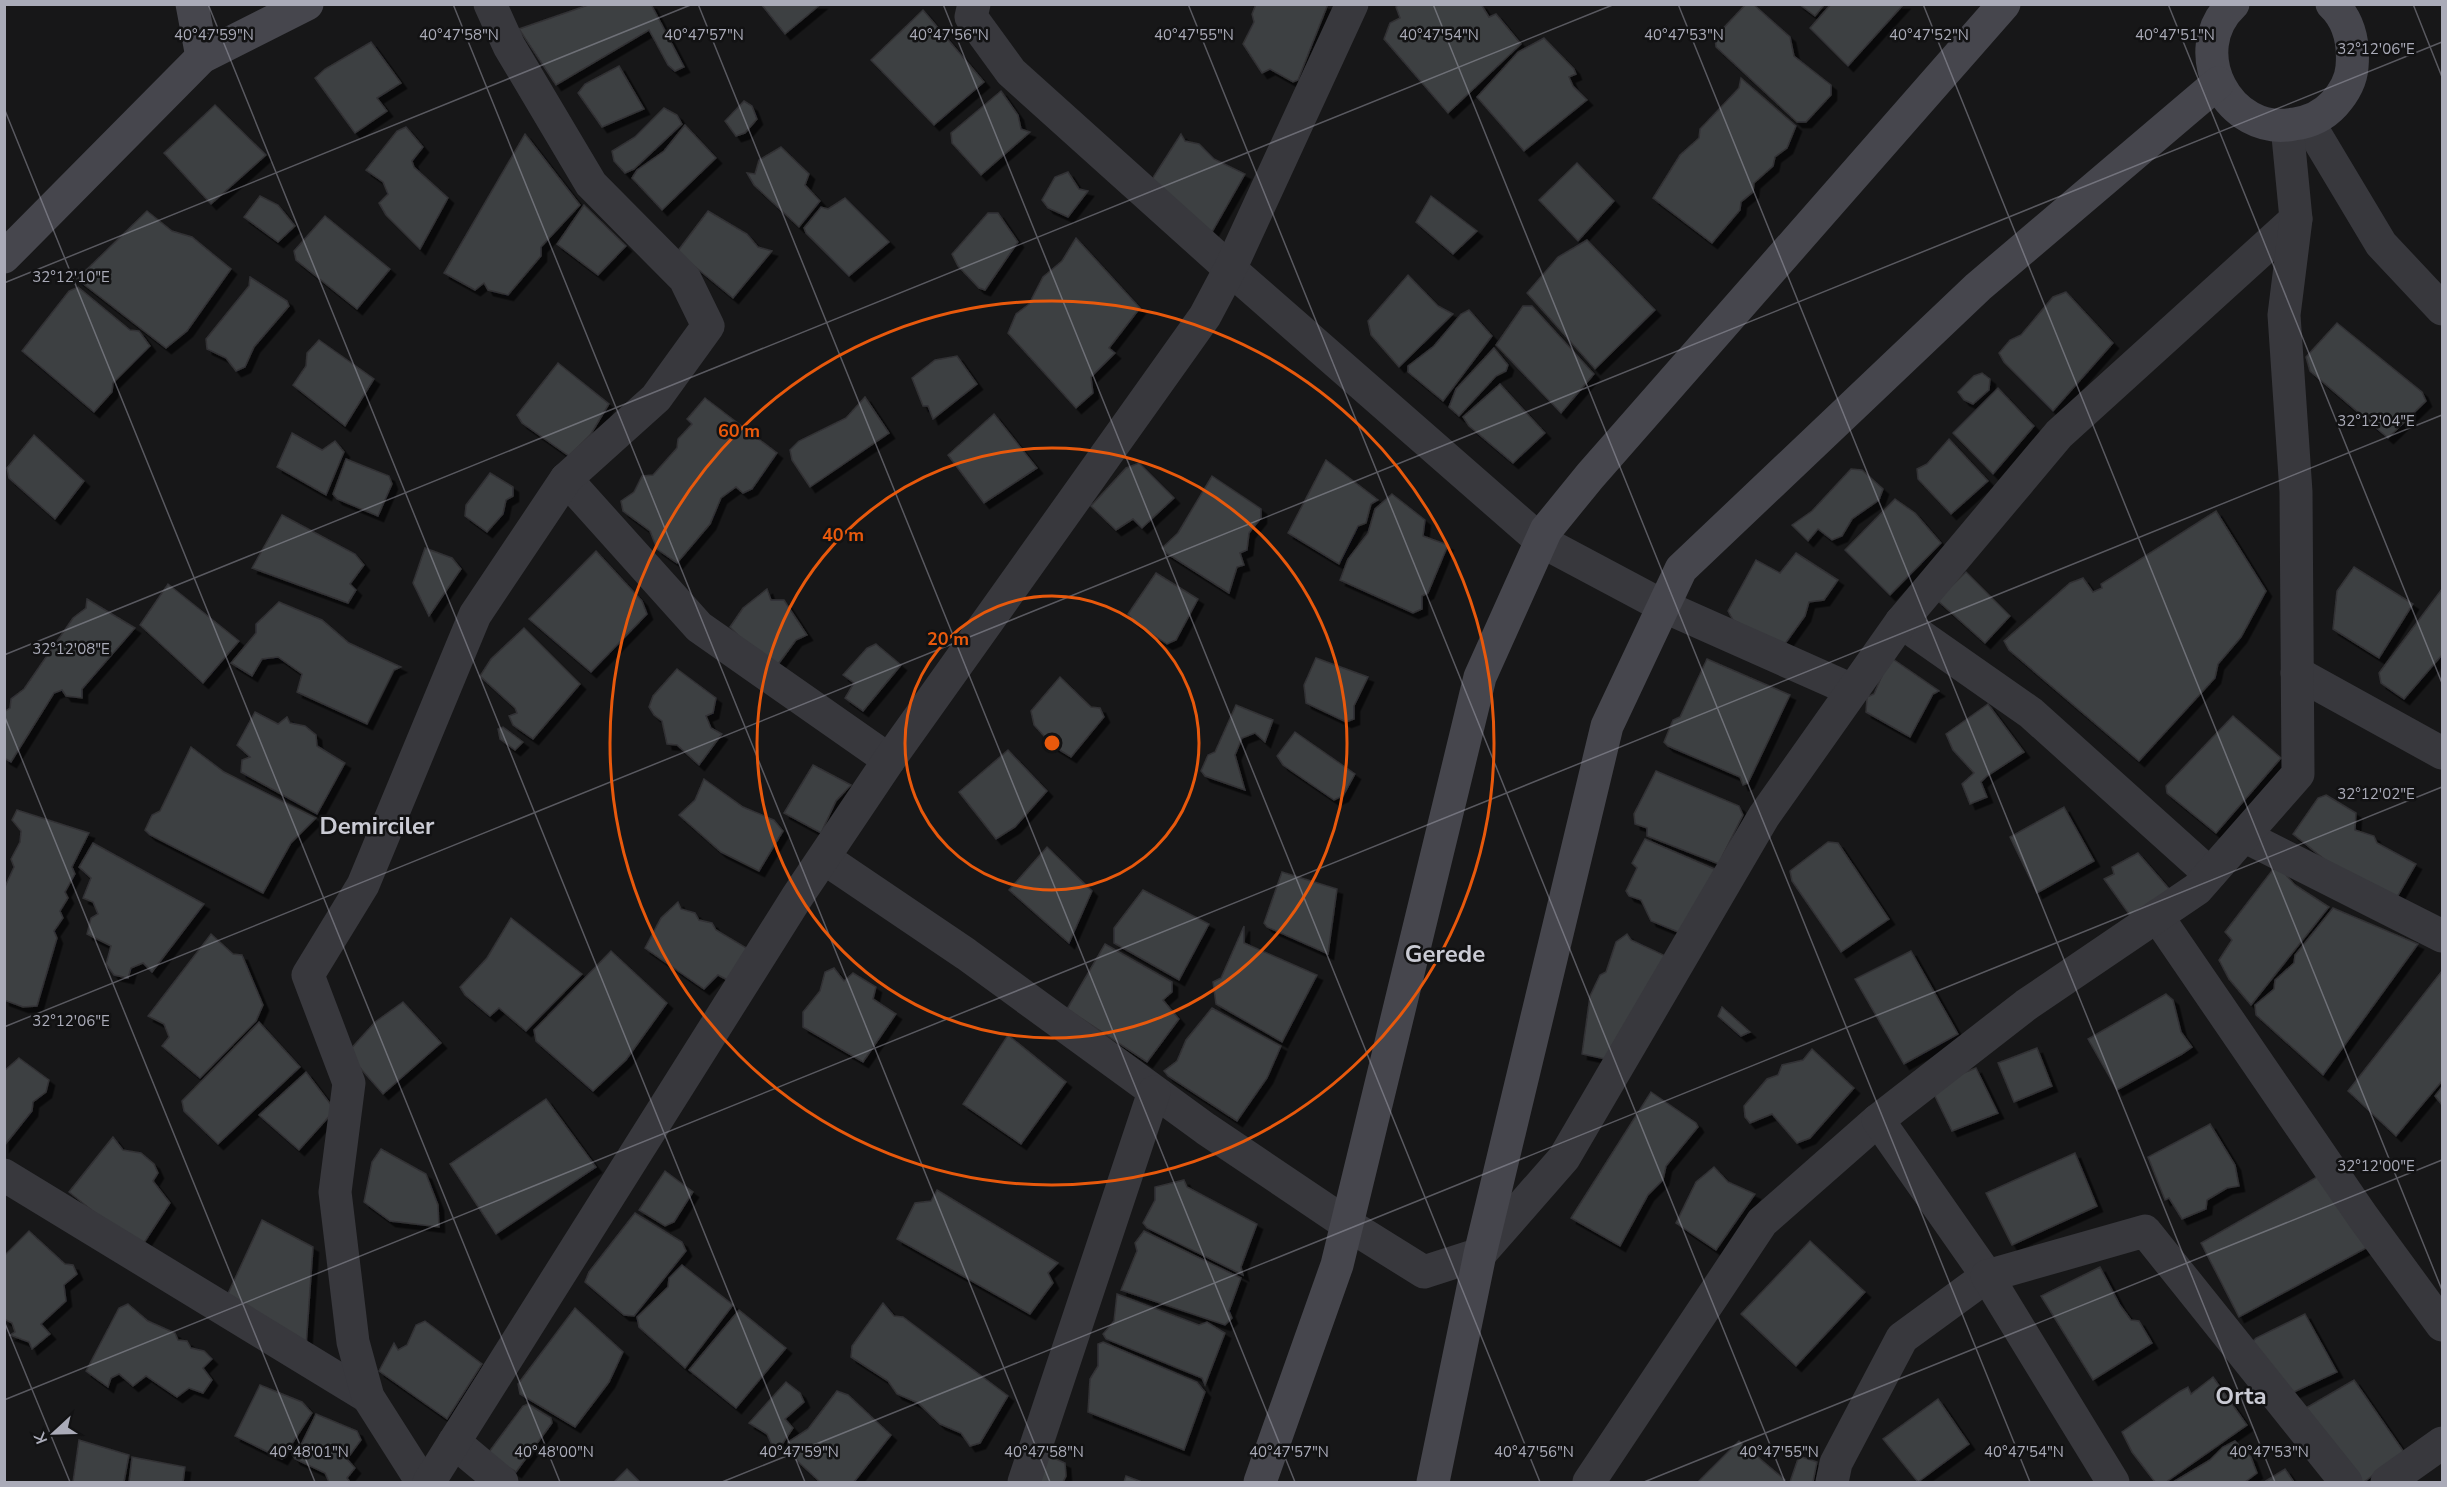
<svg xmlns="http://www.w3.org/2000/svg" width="2447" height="1487" font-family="'Nunito Sans',sans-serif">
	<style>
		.building { fill: #3e3f42; stroke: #313134; stroke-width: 1.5; filter: url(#shadow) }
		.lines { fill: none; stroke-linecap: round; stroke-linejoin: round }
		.street { stroke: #38383d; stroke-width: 33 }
		.secondary { stroke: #46464d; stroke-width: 33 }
		.ticks { fill: none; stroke: #aaabb8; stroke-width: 1.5; stroke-opacity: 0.45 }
		.ring { fill: none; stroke: #e8590c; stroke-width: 3 }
		.labels { text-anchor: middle; stroke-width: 5; stroke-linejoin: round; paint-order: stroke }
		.district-label { font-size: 24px; font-weight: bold; fill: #cacbd4; stroke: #121213 }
		.ticks-label { font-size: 15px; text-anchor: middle; fill: #aaabb8; stroke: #121213; stroke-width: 5; stroke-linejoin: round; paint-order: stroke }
		.centre { fill: #e8590c; stroke: #121213; stroke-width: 3 }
		.ring-label { font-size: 18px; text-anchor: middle; font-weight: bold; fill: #e8590c; stroke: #121213; stroke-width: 5; stroke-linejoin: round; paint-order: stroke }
	</style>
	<defs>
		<filter id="shadow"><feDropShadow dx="5.5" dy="5.5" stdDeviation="0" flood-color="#0009"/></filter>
	</defs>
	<rect width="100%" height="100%" fill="#171718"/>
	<g class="building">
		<path d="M591 4H651L684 67 675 71 668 65 649 30 556 85 519 29Z"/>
		<path d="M761 4H821L785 34Z"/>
		<path d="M1256 4H1328L1298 80 1293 82 1270 69 1262 73 1243 44 1254 22 1252 14Z"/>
		<path d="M1399 4H1481L1489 17 1496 14 1521 44 1448 113 1384 39 1390 23 1400 18 1396 7Z"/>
		<path d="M1746 4H1753L1790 37 1794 56 1831 85V95L1806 122H1797L1716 47 1715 37Z"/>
		<path d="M1799 4H1825L1815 16Z"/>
		<path d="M1831 4H1904L1848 66 1810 28Z"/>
		<path d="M923 10 984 82 934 125 871 60Z"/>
		<path d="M1544 38 1574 69 1576 74 1569 77 1573 86 1587 100 1524 151 1477 97 1518 52Z"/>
		<path d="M371 42 401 83 377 98 387 111 355 133 315 78 325 69Z"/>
		<path d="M619 66 644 109 602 127 578 93 585 84Z"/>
		<path d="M1741 78 1796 126 1787 148 1775 157 1773 166 1754 183 1753 192 1741 202 1740 210 1712 243 1653 198 1680 155 1699 138 1700 129 1739 88Z"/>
		<path d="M1001 91 1018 115 1021 129 1030 132 981 175 952 143 951 133Z"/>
		<path d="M744 101 752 106 757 119 745 133 736 136 725 121Z"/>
		<path d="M215 105 266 155 211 204 164 153Z"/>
		<path d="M664 108 677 115 682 124 634 169 625 173 614 161 612 151 635 137Z"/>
		<path d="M685 125 716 158 662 210 632 178 637 170 664 151Z"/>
		<path d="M406 127 423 147 412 161 414 167 448 198 420 249 386 215 379 203 388 194 383 182 366 170 397 131Z"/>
		<path d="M525 134 580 205 541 247V256L508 295 488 290 484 283 475 290 444 273Z"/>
		<path d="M1181 134 1185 141 1199 144 1214 159 1245 174 1212 232 1147 191 1154 176Z"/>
		<path d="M781 147 809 174 805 185 820 201 799 227 754 185 747 173 755 174 759 160Z"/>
		<path d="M1577 163 1614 201 1578 241 1539 200Z"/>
		<path d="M1068 172 1079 189 1088 191 1068 217 1048 208 1042 200 1055 177Z"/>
		<path d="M260 196 278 205 295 226 278 242 244 217Z"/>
		<path d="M1431 196 1477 231 1453 254 1416 222Z"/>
		<path d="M845 198 889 242 849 276 806 233 804 228 821 207 828 209Z"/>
		<path d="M584 205 626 246 598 275 557 244Z"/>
		<path d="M147 211 172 231 192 237 231 269 187 331 166 348 77 279Z"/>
		<path d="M708 211 747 234 758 247 772 251 733 298 677 252Z"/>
		<path d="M988 213H998L1018 242 985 290 979 288 958 266 952 254Z"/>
		<path d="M325 216 390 269 357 309 296 260 294 251Z"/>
		<path d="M1076 238 1140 308 1109 348 1115 353 1091 377 1093 393 1076 408 1008 333 1016 314 1029 304 1043 277 1062 261Z"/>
		<path d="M1587 240 1655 310 1595 369 1527 293 1558 257Z"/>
		<path d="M1408 275 1438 306 1453 314 1399 367 1371 335 1368 321Z"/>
		<path d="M250 277 287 301 289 306 254 347 245 367 236 371 226 358 207 349 206 339 249 286Z"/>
		<path d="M78 287 130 330 139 331 150 346 113 383 112 392 94 412 22 351 69 291Z"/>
		<path d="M2066 292 2113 343 2053 411 2004 362 1999 353 2010 340 2021 335 2053 297Z"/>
		<path d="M1523 306H1532L1594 374 1561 413 1496 345Z"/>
		<path d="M1469 310 1492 336 1443 401 1408 372V366L1434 346 1461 314Z"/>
		<path d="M2337 323 2422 392 2426 401 2388 438 2310 371 2306 357Z"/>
		<path d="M319 340 374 379 345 426 293 385 306 366 307 353Z"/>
		<path d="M1494 348 1508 365 1506 371 1496 376 1459 416 1449 407 1456 389Z"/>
		<path d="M957 356 977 384 933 419 928 406H923L912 378 935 360Z"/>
		<path d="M558 363 609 404 591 434 569 456 522 423 517 415Z"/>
		<path d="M1982 373 1990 379 1989 390 1973 404 1964 400 1958 392 1974 376Z"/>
		<path d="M1500 384 1545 433 1513 463 1469 426 1463 417Z"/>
		<path d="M1998 388 2034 426 1993 474 1953 433Z"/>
		<path d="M865 397 889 433 810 487 792 460 790 450 799 441 846 418Z"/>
		<path d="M705 398 777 453 752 489 743 493 736 487 721 498 710 524 677 563 657 549 650 531 623 511 621 501 634 492 642 476 653 475 677 448 678 439 692 424 687 419Z"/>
		<path d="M994 414 1037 468 984 503 948 455Z"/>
		<path d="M292 433 322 450 335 441 344 452 326 495 277 467Z"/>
		<path d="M34 435 84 481 55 519 9 478 7 468Z"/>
		<path d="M1949 439 1988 481 1951 514 1918 479 1917 469 1927 464Z"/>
		<path d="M346 459 389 476 392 484 378 516 337 499 333 494Z"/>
		<path d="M1326 460 1378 500 1371 504 1366 523 1358 526 1339 564 1288 533Z"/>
		<path d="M1139 463 1174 498 1142 528 1133 519 1116 530 1091 506 1126 468Z"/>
		<path d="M1851 469 1862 470 1883 489 1879 500 1852 519 1842 536 1832 540 1818 529 1808 541 1792 525 1812 511Z"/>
		<path d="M490 473 513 487V496L506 500 503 514 487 532 465 516 466 505Z"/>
		<path d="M1212 476 1261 509V518L1249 533 1247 550 1240 553 1244 565 1237 567 1229 593 1166 553 1162 548 1178 533Z"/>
		<path d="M1392 494 1425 520 1423 536 1448 545 1428 593 1422 596V609L1413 613 1340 580 1348 559 1368 533 1375 509Z"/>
		<path d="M1895 499 1915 513 1941 543 1890 595 1845 550Z"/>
		<path d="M2216 511 2266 591 2241 637 2218 664 2215 678 2139 761 2009 650 2004 641 2070 583 2083 578 2093 592 2102 588 2101 584Z"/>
		<path d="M282 515 355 554 364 565 350 584 356 590 348 603 252 568Z"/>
		<path d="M425 548 452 558 461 569 429 616 413 583Z"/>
		<path d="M596 551 642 601 647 614 591 672 529 619Z"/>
		<path d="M1796 553 1838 580 1824 600 1809 602 1805 616 1782 648 1733 620 1728 611 1756 560 1780 573Z"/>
		<path d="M2354 567 2413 604 2379 658 2333 629 2337 591Z"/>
		<path d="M1966 572 2010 616 1985 643 1937 600Z"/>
		<path d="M1156 573 1198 599 1176 640 1167 644 1134 622 1128 614Z"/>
		<path d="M168 584 239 641 203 683 140 625Z"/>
		<path d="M767 589 771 600H784L807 635 796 640 773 671 730 627 743 608Z"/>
		<path d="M2442 589V655L2404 699 2381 683 2379 673Z"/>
		<path d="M87 599 135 628 82 689V698L66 696 62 690 54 693 11 762 4 758V712L10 708 11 699 24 689 73 618 86 608Z"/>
		<path d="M279 602 322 620 349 643 401 667 394 670 367 724 297 692 302 674 278 657 262 659 252 676 231 663 256 633V624Z"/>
		<path d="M524 628 580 684 533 739 513 725 509 716 517 713 515 708 480 676 491 659Z"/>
		<path d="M876 644 901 665 863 711 845 698 854 683 843 675 867 648Z"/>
		<path d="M1890 657 1939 691 1933 694 1910 737 1866 712 1867 697 1874 694Z"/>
		<path d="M1316 658 1368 677 1354 706V719L1346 722 1306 703 1304 685Z"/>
		<path d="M1707 659 1790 695 1748 783 1743 785 1740 777 1668 746 1664 742 1673 720 1680 717Z"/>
		<path d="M677 669 716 698 713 713 706 716 711 728 722 734 699 765 677 745 667 744 662 721 654 715 649 707 653 696Z"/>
		<path d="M1060 677 1091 707 1100 708 1104 717 1071 757 1053 746 1034 725 1031 711Z"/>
		<path d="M1988 704 2024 752 1987 776 1981 782 1987 797 1970 804 1962 784 1974 773 1953 750 1946 734Z"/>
		<path d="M1236 705 1273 720 1265 742 1255 733 1242 738 1235 755 1245 790 1205 776 1201 771 1208 755 1215 752Z"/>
		<path d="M255 712 278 724 287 717 290 723 305 726 316 735 317 746 345 763 317 814 241 772 242 760 250 757 237 745Z"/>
		<path d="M2233 716 2281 758 2216 833 2167 793 2166 786Z"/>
		<path d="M503 727 523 742 515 750 500 739 498 729Z"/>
		<path d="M1295 732 1355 774 1343 796 1334 800 1283 765 1277 756Z"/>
		<path d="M191 747 224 772 316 818 291 843 263 893 150 835 145 830 152 815 160 811Z"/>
		<path d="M1008 750 1047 791 1015 827 996 839 959 792Z"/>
		<path d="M813 765 851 785 836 801 821 833 784 813Z"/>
		<path d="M1656 771 1739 806 1743 815 1722 857 1724 866 1647 836V828L1635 824 1634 814Z"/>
		<path d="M704 779 743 807 774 820 783 831 759 871 721 852 679 815 695 800Z"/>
		<path d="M2326 795 2356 813 2355 830 2374 836 2377 843 2416 864 2397 897 2345 876 2293 834 2318 798Z"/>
		<path d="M2064 807 2094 861 2037 893 2010 837Z"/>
		<path d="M17 810 89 833 72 867 75 874 65 892 68 898 60 911 63 918 54 931 57 938 37 1006 23 1007 4 1000V889L14 867 11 859 20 842 21 831 12 820Z"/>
		<path d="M1645 839 1719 871 1688 936 1651 921 1641 900 1629 896 1626 891 1637 868 1632 863Z"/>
		<path d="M1828 842 1838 843 1889 919 1841 952 1792 881 1790 871Z"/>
		<path d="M93 843 204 904 152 972 143 963 131 968 128 978 114 975 106 964 111 946 87 934 91 918 98 914 93 902 83 898 91 878 79 867Z"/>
		<path d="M1047 847 1092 891 1069 943 1009 890Z"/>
		<path d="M2138 853 2171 891 2134 921 2104 879 2114 874 2112 867Z"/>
		<path d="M2278 866 2295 885 2329 907 2251 1005 2229 979 2219 960 2232 940 2225 932 2274 868Z"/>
		<path d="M1282 872 1337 889 1328 954 1267 927 1264 923Z"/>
		<path d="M1143 890 1209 924 1179 980 1114 943V928Z"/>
		<path d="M678 902 681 909 695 913 699 920 712 923 716 930 748 949 731 982 718 975 704 989 645 948 661 918Z"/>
		<path d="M2333 908 2418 944 2323 1075 2256 1015 2255 1005 2274 989 2275 980 2294 963 2295 955Z"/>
		<path d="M511 918 582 974 526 1031 499 1008 490 1016 465 995 460 987 487 958Z"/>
		<path d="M1244 926V943L1317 975 1282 1042 1216 1004 1213 982 1221 978Z"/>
		<path d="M211 934 233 954 242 955 263 1005 256 1021 200 1078 162 1046 169 1037 164 1024 148 1016Z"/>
		<path d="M1627 934 1631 940 1672 959 1614 1061 1582 1054 1590 996 1600 975 1606 972 1616 942Z"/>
		<path d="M1105 944 1172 982V992L1163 1000 1179 1019 1147 1062 1067 1009Z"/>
		<path d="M611 951 667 1003 626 1060 593 1091 536 1041 534 1030Z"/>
		<path d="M1911 951 1958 1034 1904 1064 1855 979Z"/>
		<path d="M834 968 844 981 853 973 876 987 873 999 896 1014 863 1062 803 1027V1012L820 991 825 972Z"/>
		<path d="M2442 971V1081L2396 1136 2348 1091Z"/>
		<path d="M2166 994 2173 1000 2181 1032 2192 1047 2182 1054 2117 1090 2088 1039Z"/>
		<path d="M403 1002 441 1043 383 1094 347 1053 375 1022Z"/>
		<path d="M1722 1007 1750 1032 1741 1036 1718 1016Z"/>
		<path d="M1212 1008 1281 1046 1267 1078 1237 1121 1168 1076 1164 1071 1177 1061 1186 1040Z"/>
		<path d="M259 1022 300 1067 218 1144 184 1111 182 1101Z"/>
		<path d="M1008 1035 1066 1082 1021 1144 963 1104Z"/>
		<path d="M2037 1048 2052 1086 2014 1102 1998 1063Z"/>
		<path d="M1812 1049 1854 1088 1810 1138 1797 1143 1772 1114 1750 1123 1745 1117 1744 1106 1767 1079 1778 1075 1782 1065 1803 1060Z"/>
		<path d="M19 1058 49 1080 46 1092 33 1102 32 1111 4 1146V1071Z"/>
		<path d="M1976 1068 1998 1113 1952 1131 1930 1086Z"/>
		<path d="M306 1072 335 1110 299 1150 259 1115Z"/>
		<path d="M2442 1087V1105L2435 1096Z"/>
		<path d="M1651 1092 1696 1123 1698 1127 1666 1166 1663 1180 1648 1195 1620 1246 1571 1218Z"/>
		<path d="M546 1099 596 1167 496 1234 450 1164Z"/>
		<path d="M2210 1124 2235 1165 2239 1186 2227 1188 2207 1200 2206 1209 2182 1219 2169 1198 2165 1200 2148 1157Z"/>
		<path d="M113 1137 123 1150 141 1153 154 1164 158 1173 153 1181 170 1203 140 1249 69 1192Z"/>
		<path d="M381 1149 426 1174 438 1205 439 1227 390 1221 364 1202 372 1162Z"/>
		<path d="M2075 1153 2097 1206 2012 1245 1986 1193Z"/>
		<path d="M1714 1167 1728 1182 1755 1194 1716 1250 1676 1223 1696 1182Z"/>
		<path d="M2329 1170 2368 1247 2239 1317 2201 1243Z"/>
		<path d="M665 1171 693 1192 674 1222 665 1226 639 1210Z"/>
		<path d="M1184 1180 1187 1187 1257 1224 1241 1267 1243 1275 1147 1228 1143 1223 1155 1200V1187Z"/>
		<path d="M937 1190 1058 1263 1048 1273 1053 1283 1030 1314 897 1239 915 1203 931 1201Z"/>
		<path d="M635 1213 682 1242 686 1251 634 1316 624 1315 585 1282 589 1272Z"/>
		<path d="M262 1220 313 1247 306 1347 225 1300Z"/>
		<path d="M29 1231 65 1264 73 1265 77 1274 64 1285 66 1301 41 1324 50 1334 32 1349 29 1342 10 1335 15 1332 12 1323 4 1319V1256Z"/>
		<path d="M1144 1231 1241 1278 1229 1311 1232 1318 1225 1325 1121 1290 1137 1251 1135 1243Z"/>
		<path d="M1810 1241 1865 1292 1796 1366 1741 1314Z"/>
		<path d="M682 1265 733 1305 685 1368 639 1327 637 1317 668 1287 669 1278Z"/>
		<path d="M2100 1267 2120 1305 2131 1320 2139 1321 2152 1343 2093 1380 2041 1296Z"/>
		<path d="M1117 1294 1199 1325 1207 1322 1225 1333 1205 1385 1202 1378 1106 1339 1103 1334 1114 1321Z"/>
		<path d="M883 1303 894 1316 903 1317 1008 1396 980 1443 970 1446 961 1433 940 1424 918 1403 897 1394 888 1381 851 1357 852 1346Z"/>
		<path d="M128 1304 148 1321 175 1333 178 1340 187 1341 191 1348 204 1351 212 1359 203 1368 212 1380 203 1393 189 1388 177 1397 146 1376 133 1386 119 1374 111 1378 108 1387 86 1371 119 1308Z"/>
		<path d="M575 1308 623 1352 609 1382 575 1427 520 1394 518 1384Z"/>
		<path d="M739 1310 786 1348 736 1408 689 1370Z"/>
		<path d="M2305 1314 2337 1372 2281 1398 2247 1347 2256 1338Z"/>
		<path d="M425 1321 482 1364 447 1419 379 1371 394 1343 398 1350 407 1345 416 1325Z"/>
		<path d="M1103 1342 1197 1382 1205 1392 1184 1450 1088 1412 1090 1379 1098 1366V1344Z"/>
		<path d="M2213 1377 2247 1425 2166 1482H2155L2132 1452 2122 1432 2179 1392 2188 1387 2191 1394Z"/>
		<path d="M2354 1380 2404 1452 2364 1482H2347L2299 1412Z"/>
		<path d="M786 1382 800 1393 804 1402 785 1419 793 1428 781 1446 772 1445 767 1434 749 1423Z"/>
		<path d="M260 1385 302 1402 312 1413 282 1459 235 1436Z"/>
		<path d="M837 1391 848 1395 891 1435 854 1482H820L791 1455 788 1442 808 1429Z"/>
		<path d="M1938 1399 1969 1444 1918 1482 1883 1439Z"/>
		<path d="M528 1404 551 1418 552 1423 516 1472 494 1459 489 1452 523 1406Z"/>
		<path d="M316 1414 357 1431 361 1440 347 1459 355 1468 347 1478 350 1482H329L325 1473 295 1459 292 1454 298 1451Z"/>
		<path d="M79 1440 129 1455 124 1482H73Z"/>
		<path d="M1739 1441 1785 1480 1784 1482H1698Z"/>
		<path d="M2235 1441 2251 1457 2257 1473 2245 1482H2173L2210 1460 2223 1447Z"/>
		<path d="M1038 1451 1065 1463 1066 1476 1063 1482H1027Z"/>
		<path d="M1799 1456 1817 1462 1813 1482H1790Z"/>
		<path d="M132 1457 185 1467 183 1482H129Z"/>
		<path d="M627 1469 640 1482H614Z"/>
		<path d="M2285 1469 2294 1482H2264Z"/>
		<path d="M1126 1476 1142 1482H1124Z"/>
	</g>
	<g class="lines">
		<g class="street">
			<path d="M974 4 971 17 1011 72 1230 269 1541 541 1663 606 1852 690"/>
			<path d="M2308 122 2381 244 2442 309"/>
			<path d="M566 479 699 627 889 760"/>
			<path d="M1901 622 2031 713 2210 874"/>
			<path d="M2297 673 2442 753"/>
			<path d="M2244 836 2442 936"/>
			<path d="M824 858 966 954 1206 1129 1347 1224 1424 1272 1480 1254 1564 1158 1764 816 1901 622 2059 434 2296 219"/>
			<path d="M2157 916 2363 1217 2442 1325"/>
			<path d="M4 1175 368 1397"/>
			<path d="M454 1442 502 1482"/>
			<path d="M422 1482 368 1397 353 1342 335 1192 349 1083 308 975 363 885 475 615 566 479 656 398 708 326 685 279 591 184 509 46 490 4"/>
			<path d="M429 1482 797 897 889 760 1205 316 1230 269 1352 4"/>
			<path d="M1024 1482 1154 1092"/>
			<path d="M1589 1482 1762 1222 1878 1120"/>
			<path d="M1832 1482 1836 1463 1902 1338 1987 1276 1878 1120 2026 1005 2197 889 2298 774 2296 492 2284 315 2296 219 2287 126"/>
			<path d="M2113 1482 1987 1276 2145 1231 2346 1482"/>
			<path d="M2387 1482 2442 1443"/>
		</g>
		<g class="secondary">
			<path d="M192 4 202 57"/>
			<path d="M2233 4C2183 51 2229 137 2294 124 2310 122 2323 116 2334 104 2343 94 2351 81 2352 67 2354 44 2350 21 2332 4"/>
			<path d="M4 257 202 57 307 4"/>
			<path d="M1260 1482 1337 1265 1480 677 1546 530 1590 476 2004 4"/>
			<path d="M1433 1482 1480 1254 1607 726 1681 569 1978 287 2218 83"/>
		</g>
	</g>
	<path class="ticks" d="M208 4 805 1482M453 4 1050 1482M698 4 1295 1482M943 4 1540 1482M1188 4 1785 1482M1433 4 2030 1482M1678 4 2275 1482M1923 4 2442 1290M2168 4 2442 683M2413 4 2442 77M4 108 560 1482M4 283 693 4M4 655 1615 4M4 715 315 1482M4 1027 2442 42M4 1321 70 1482M4 1400 2442 415M722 1482 2442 787M1644 1482 2442 1160"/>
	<g class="ring">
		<circle cx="1052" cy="743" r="147"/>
		<circle cx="1052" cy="743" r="295"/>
		<circle cx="1052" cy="743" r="442"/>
	</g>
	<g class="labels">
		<g class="district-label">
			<text x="377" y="834">Demirciler</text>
			<text x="1445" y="962">Gerede</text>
			<text x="2241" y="1404">Orta</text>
		</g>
	</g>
	<g class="ticks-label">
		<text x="214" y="40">40°47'59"N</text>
		<text x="459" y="40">40°47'58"N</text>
		<text x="704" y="40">40°47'57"N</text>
		<text x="949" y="40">40°47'56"N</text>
		<text x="1194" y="40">40°47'55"N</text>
		<text x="1439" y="40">40°47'54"N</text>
		<text x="1684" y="40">40°47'53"N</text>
		<text x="1929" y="40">40°47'52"N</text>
		<text x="2175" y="40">40°47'51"N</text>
		<text x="2376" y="54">32°12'06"E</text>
		<text x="71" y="282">32°12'10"E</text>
		<text x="2376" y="426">32°12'04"E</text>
		<text x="71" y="654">32°12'08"E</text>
		<text x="2376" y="799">32°12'02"E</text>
		<text x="71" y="1026">32°12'06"E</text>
		<text x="2376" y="1171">32°12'00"E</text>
		<text x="309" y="1457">40°48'01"N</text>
		<text x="554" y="1457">40°48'00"N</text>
		<text x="799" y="1457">40°47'59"N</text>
		<text x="1044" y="1457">40°47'58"N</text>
		<text x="1289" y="1457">40°47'57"N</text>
		<text x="1534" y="1457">40°47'56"N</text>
		<text x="1779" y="1457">40°47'55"N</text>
		<text x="2024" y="1457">40°47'54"N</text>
		<text x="2269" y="1457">40°47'53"N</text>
	</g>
	<circle cx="1052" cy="743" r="9" class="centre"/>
	<g class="ring-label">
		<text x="739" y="437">60 m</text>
		<text x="843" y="541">40 m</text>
		<text x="948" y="645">20 m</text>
	</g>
	<rect width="2447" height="1487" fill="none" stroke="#aaabb8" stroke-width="12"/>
	<g transform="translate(54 1433) rotate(248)" stroke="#121213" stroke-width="4.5" paint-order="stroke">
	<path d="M0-4.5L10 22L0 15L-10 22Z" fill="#aaabb8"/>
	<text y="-9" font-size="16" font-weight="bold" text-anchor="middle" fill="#aaabb8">K</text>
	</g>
</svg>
